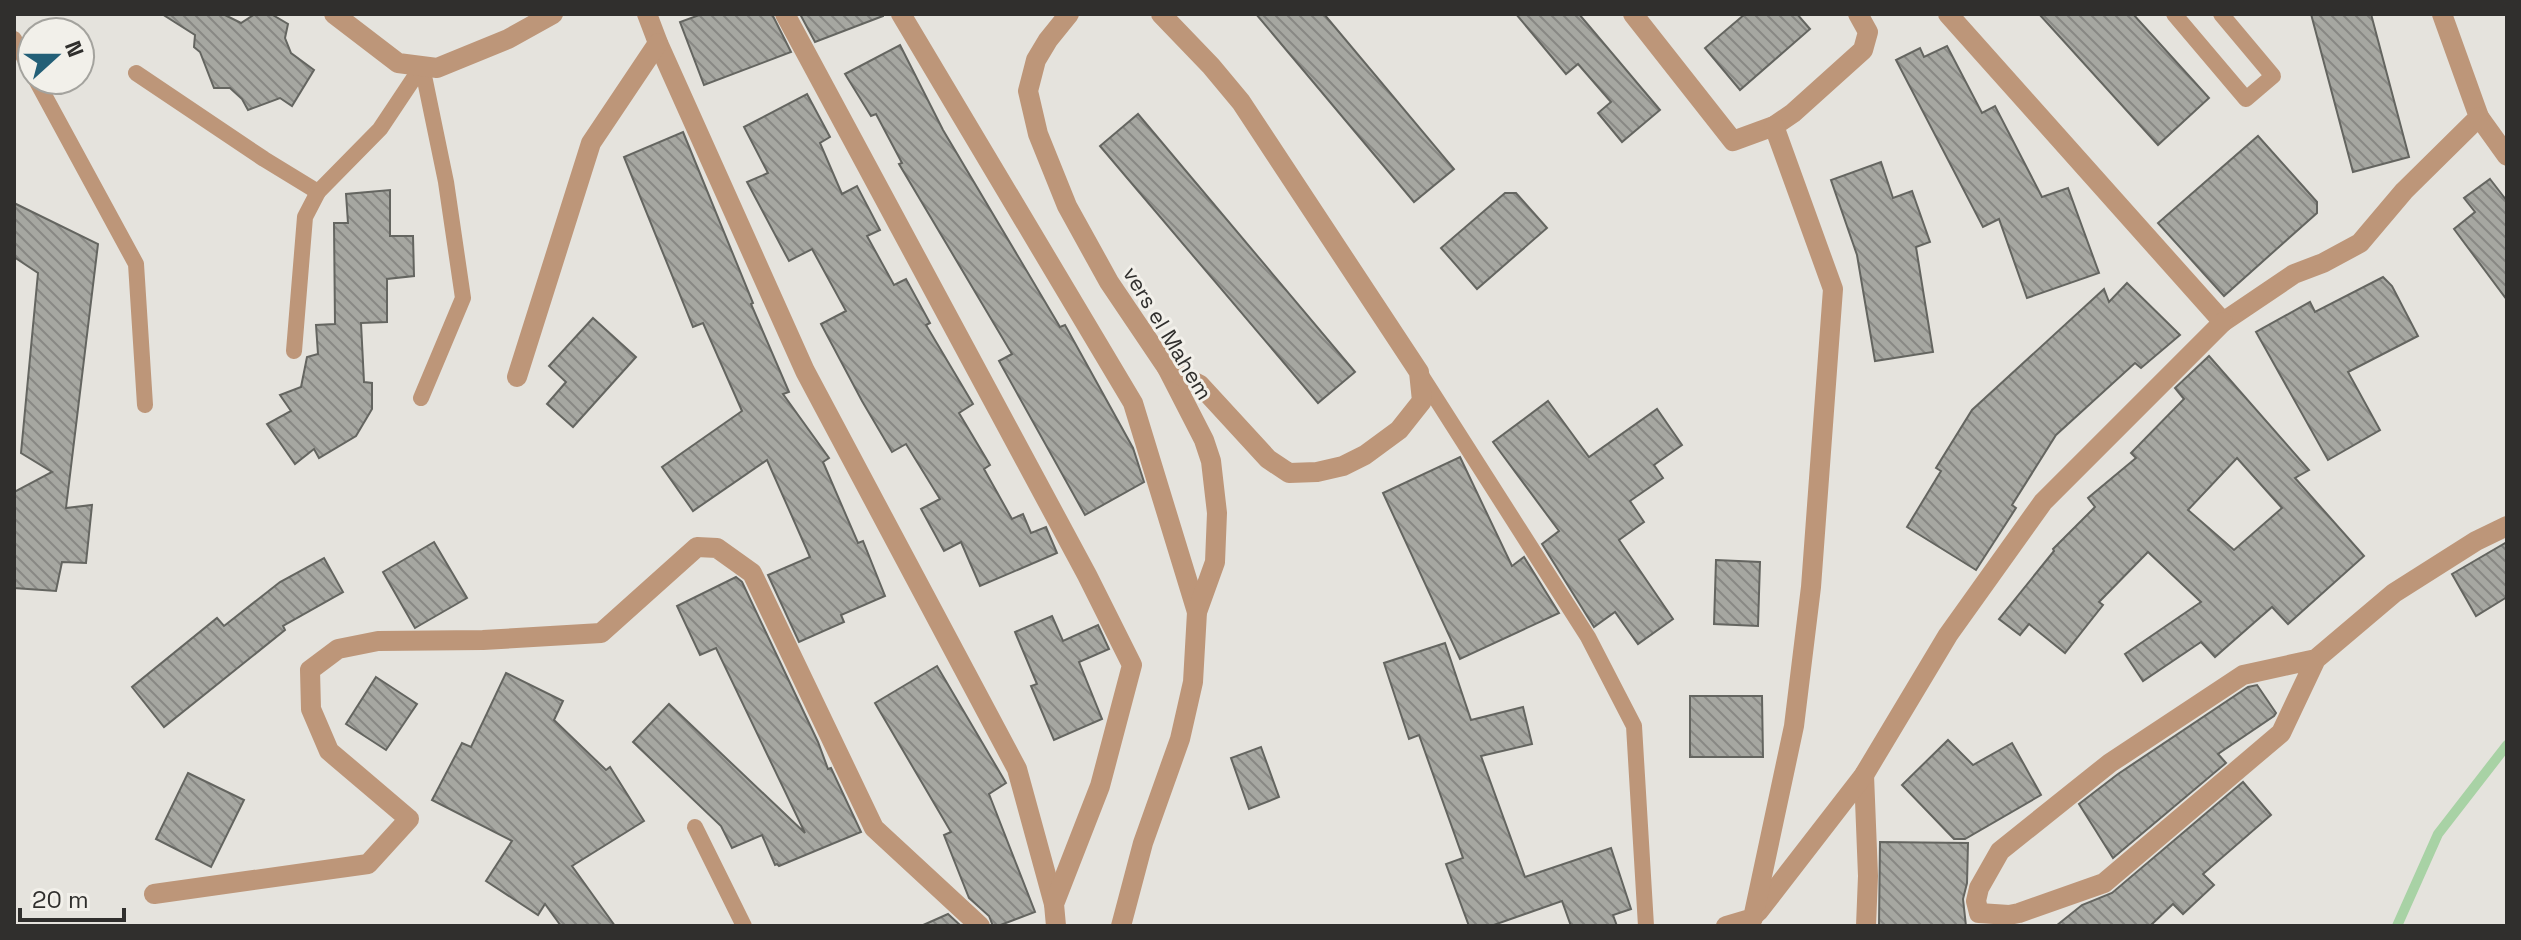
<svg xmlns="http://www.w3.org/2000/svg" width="2521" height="940" font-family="'Space Grotesk',sans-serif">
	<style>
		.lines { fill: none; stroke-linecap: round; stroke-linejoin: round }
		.stream { stroke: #a8d2a5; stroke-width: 10 }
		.building { fill: url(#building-back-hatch); stroke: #646560; stroke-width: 2; fill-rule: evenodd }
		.service { stroke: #bd9679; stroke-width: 16 }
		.minor { stroke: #bd9679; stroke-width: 20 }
		.labels { text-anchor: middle; stroke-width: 6; stroke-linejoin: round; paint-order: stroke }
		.street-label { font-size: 22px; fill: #302f2d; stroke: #f2f0ea }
	</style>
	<defs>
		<pattern id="building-back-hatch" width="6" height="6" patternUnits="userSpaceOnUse" patternTransform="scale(2)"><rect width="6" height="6" fill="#a6a7a1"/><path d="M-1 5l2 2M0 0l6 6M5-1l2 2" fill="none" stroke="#888884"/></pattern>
	</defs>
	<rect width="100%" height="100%" fill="#e5e3dd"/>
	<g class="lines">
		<path class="stream" d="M2397 926 2438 834 2507 745"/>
	</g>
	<g class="building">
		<path d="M162 14H223L241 23 255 14H271L288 24 285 38 291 53 314 70 292 106 280 98 248 110 242 99 230 88H214L200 52 194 47 195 35Z"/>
		<path d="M702 14H772L791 52 704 85 680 22Z"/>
		<path d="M800 14H883V16L815 42Z"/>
		<path d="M1256 14H1324L1454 169 1414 202Z"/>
		<path d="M1516 14H1579L1660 110 1622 142 1598 113 1611 102 1578 64 1566 74Z"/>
		<path d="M1745 14H1797L1810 29 1740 90 1705 48Z"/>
		<path d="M2039 14H2133L2209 98 2158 145Z"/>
		<path d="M2311 14H2371L2409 157 2353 172Z"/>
		<path d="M900 45 943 130 1060 327 1065 325 1133 448 1144 482 1085 515 999 361 1012 354 899 164 902 163 876 114 871 116 845 74Z"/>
		<path d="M1947 46 1982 113 1995 106 2042 197 2068 188 2099 273 2027 298 1999 219 1983 227 1896 60 1920 48 1924 57Z"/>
		<path d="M807 94 830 137 820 143 842 194 857 186 880 230 867 236 894 285 906 279 930 323 926 325 973 404 959 413 990 465 984 469 1012 519 1023 514 1031 533 1046 527 1057 553 980 586 961 542 944 551 921 509 940 499 906 444 892 452 862 401 821 324 846 311 812 249 789 261 747 182 768 173 744 127Z"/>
		<path d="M1138 114 1355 372 1318 403 1100 146Z"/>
		<path d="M683 132 753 303 751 304 789 392 783 394 829 458 823 462 858 543 863 541 885 596 841 615 844 622 799 642 768 575 810 557 767 460 693 511 662 467 742 411 703 323 693 327 624 157Z"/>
		<path d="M2258 136 2317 202V213L2224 296 2158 223Z"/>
		<path d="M1881 162 1893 198 1912 191 1930 242 1916 247 1933 352 1875 361 1857 255 1831 180Z"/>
		<path d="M2490 179 2507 201V300L2454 229 2475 212 2464 198Z"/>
		<path d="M390 190V236H413L414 276 387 279V322L361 323 364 382 372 383V409L356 436 319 458 314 449 295 464 267 424 291 411 280 395 301 387 307 357 318 354 316 325 335 324 334 223H348L346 194Z"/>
		<path d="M1505 193H1516L1547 228 1477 289 1441 248Z"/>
		<path d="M14 203 98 244 66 508 92 505 86 563 62 562 56 591 14 588V492L52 472 21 453 38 273 14 257Z"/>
		<path d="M2383 277 2392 286 2418 336 2348 372 2380 430 2328 460 2256 332 2310 302 2315 312Z"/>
		<path d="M2127 283 2180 335 2141 368 2135 363 2056 435 2012 505 2016 508 1976 570 1907 527 1941 471 1936 468 1972 410 2104 289 2109 302Z"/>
		<path d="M593 318 636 357 573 427 547 404 566 382 549 366Z"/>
		<path d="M2209 356 2309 470 2295 478 2364 556 2288 624 2272 607 2215 657 2201 642 2143 681 2125 654 2201 602 2148 552 2099 602 2103 605 2065 653 2029 624 2020 635 1999 619 2054 551 2053 549 2095 507 2088 498 2136 458 2131 453 2184 399 2175 388ZM2237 458 2282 508 2234 550 2188 510Z"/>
		<path d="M1548 401 1589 457 1657 409 1682 445 1654 465 1663 478 1630 501 1644 522 1619 540 1673 619 1638 644 1615 612 1594 627 1542 544 1559 531 1493 442Z"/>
		<path d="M1460 457 1512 566 1524 557 1559 613 1460 659 1383 493Z"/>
		<path d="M434 542 467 598 415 628 383 572Z"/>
		<path d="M2507 542V597L2476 616 2452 574Z"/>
		<path d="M324 558 343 592 283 626 285 630 164 727 132 687 217 618 224 626 280 582Z"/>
		<path d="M1716 560 1760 562 1758 626 1714 624Z"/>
		<path d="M736 577 742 582 818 742 828 769 831 768 861 832 779 866 777 864 775 865 762 835 732 848 721 826 633 742 669 704 805 833 716 648 700 655 677 606Z"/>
		<path d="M1052 616 1063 641 1098 625 1109 649 1079 662 1102 719 1054 740 1031 686 1037 684 1015 632Z"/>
		<path d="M1445 643 1471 720 1523 707 1532 744 1481 756 1525 877 1611 848 1631 909 1613 915 1617 926H1571L1562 901 1491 926H1469L1446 864 1463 858 1419 735 1409 739 1384 663Z"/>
		<path d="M937 666 1006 783 989 794 1035 912 998 926H993L989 916 969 898 944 835 951 832 875 703Z"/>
		<path d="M506 673 563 701 554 720 606 770 610 767 644 821 572 866 615 926H561L545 904 538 915 486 881 512 841 432 800 462 743 471 747Z"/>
		<path d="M376 677 417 704 386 750 346 724Z"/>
		<path d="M2257 685 2276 713 2274 716 2218 754 2226 763 2113 858 2079 804 2118 774 2248 687Z"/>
		<path d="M1690 696H1762L1763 757H1690Z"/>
		<path d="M1948 740 1973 765 2012 743 2041 795 1965 839H1954L1902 785Z"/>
		<path d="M1261 747 1279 797 1249 809 1231 758Z"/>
		<path d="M188 773 244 800 211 867 156 839Z"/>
		<path d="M2243 782 2271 815 2203 874 2214 885 2183 914 2173 904 2150 926H2056L2082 905 2112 893Z"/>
		<path d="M1880 842 1968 843 1967 883 1963 899 1966 926H1879Z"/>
		<path d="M948 914 961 926H921Z"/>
	</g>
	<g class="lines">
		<g class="service">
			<path d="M2174 14 2246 99 2273 76 2221 14"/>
			<path d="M14 39 32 72"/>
			<path d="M136 73 264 159 318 192"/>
			<path d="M36 80 136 264 145 405"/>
			<path d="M294 351 305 217 318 192 380 129 422 66"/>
			<path d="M1419 372 1588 637 1634 726 1646 926"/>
			<path d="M421 398 463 298 446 182 422 66"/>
			<path d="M695 827 744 926"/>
		</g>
		<g class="minor">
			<path d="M334 14 398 63 437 68 508 39 553 14"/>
			<path d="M647 14 658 43 805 371 1017 769 1054 904"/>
			<path d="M785 14 1087 575 1132 665 1100 786 1054 904 1056 926"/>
			<path d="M901 14 1133 403 1197 612"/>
			<path d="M1069 14 1048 40 1036 60 1028 91 1038 134 1067 206 1109 282 1167 368 1204 440 1211 461 1217 513 1215 562 1197 612 1193 682 1180 739 1143 843 1121 926"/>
			<path d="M1161 14 1211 66 1241 102 1419 372 1422 401 1399 430 1365 455 1343 466 1317 472 1289 473 1268 459 1200 385 1167 368"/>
			<path d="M1633 14 1733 141 1774 126 1793 113 1863 50 1868 32 1858 14"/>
			<path d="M1948 14 2223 322 2294 274 2323 263 2360 243 2404 191 2479 117 2442 14"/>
			<path d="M2479 117 2507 156"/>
			<path d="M517 377 591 143 658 43"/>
			<path d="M2316 659 2243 675 2110 763 2000 851 1979 888 1976 901 1979 913 2009 915 2019 913 2104 883 2281 733 2316 659 2394 593 2476 541 2507 526"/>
			<path d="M1864 775 1868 876 1866 926"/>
			<path d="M154 894 368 864 409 819 329 751 311 709 310 670 338 649 378 641 483 640 601 633 697 547 717 548 752 573 874 828 980 926"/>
			<path d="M1758 912 1864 775 1948 635 2043 502 2223 322"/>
			<path d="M1726 926 1753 918 1794 726 1811 587 1833 289 1774 126"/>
		</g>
	</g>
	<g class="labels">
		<g class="street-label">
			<text transform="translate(1168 333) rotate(59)" y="8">vers el Mahem</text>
		</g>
	</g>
	<rect width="2521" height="940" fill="none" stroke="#302f2d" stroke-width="32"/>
	<g transform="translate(56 56) rotate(69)"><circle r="38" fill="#f2f0ea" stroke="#a4a39e" stroke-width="2"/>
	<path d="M0-6L14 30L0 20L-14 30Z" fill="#235f77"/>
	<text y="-12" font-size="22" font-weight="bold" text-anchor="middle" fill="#302f2d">N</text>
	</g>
	<path d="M20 908v12h104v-12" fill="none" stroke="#302f2d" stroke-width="4"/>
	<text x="32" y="908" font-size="24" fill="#302f2d" stroke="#f2f0ea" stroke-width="6" paint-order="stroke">20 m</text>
</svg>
